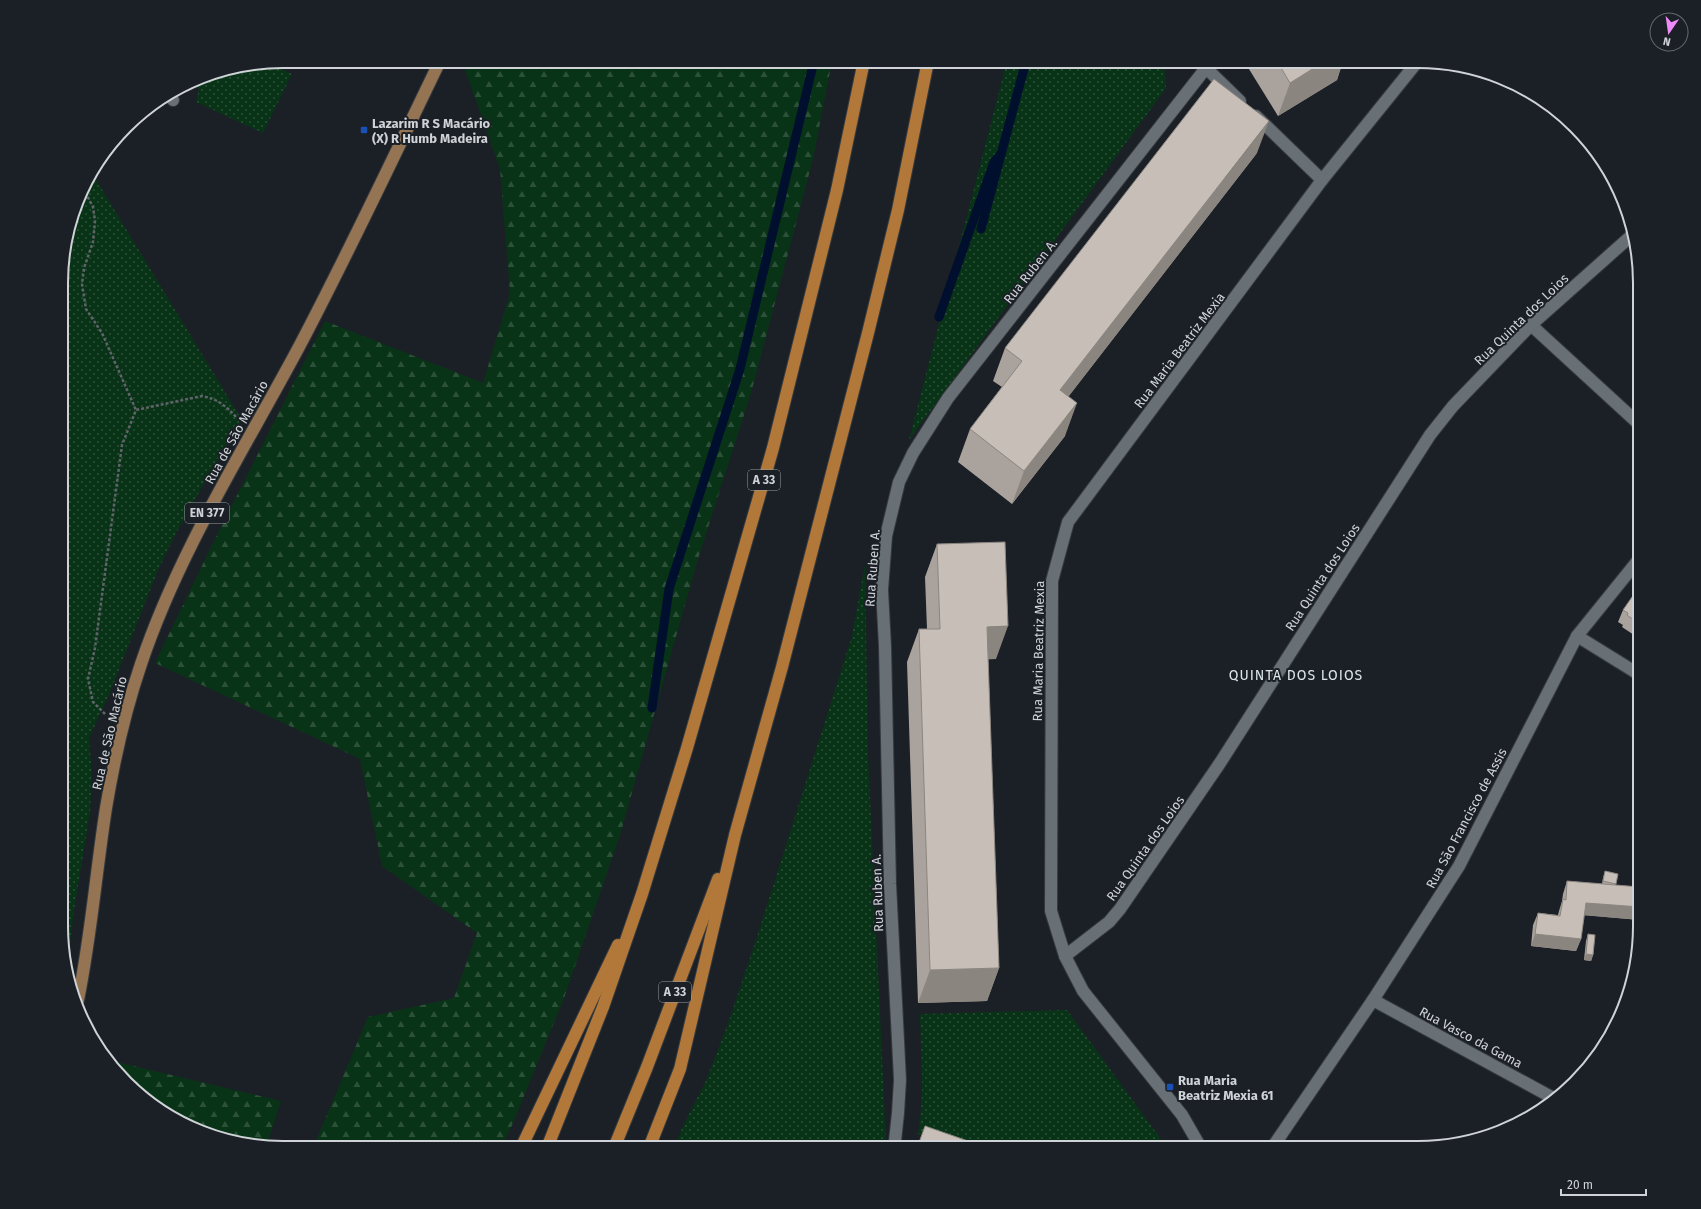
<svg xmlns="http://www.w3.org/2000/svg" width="1701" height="1209" font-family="'Fira Sans',sans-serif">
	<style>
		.green { fill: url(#green-dots) }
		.forest { fill: url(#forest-firs) }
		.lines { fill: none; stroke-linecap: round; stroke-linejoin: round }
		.stream { stroke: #000f2e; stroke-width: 9 }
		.street-casing { stroke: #363a3f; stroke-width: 14 }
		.primary-casing { stroke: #363a3f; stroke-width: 14 }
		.highway-casing { stroke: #363a3f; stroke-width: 14 }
		.path { stroke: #60646a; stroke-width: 2.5; stroke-dasharray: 3 2; stroke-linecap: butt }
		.street { stroke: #686f75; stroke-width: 12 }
		.primary { stroke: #947452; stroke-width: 12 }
		.highway { stroke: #b2783a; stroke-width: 12 }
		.wall { fill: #aaa39d }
		.shaded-wall { fill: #8b8580 }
		.building { fill: #c6beb7; stroke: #8b8580 }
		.transit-dot { fill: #1a4fb4; stroke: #1b2026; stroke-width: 1.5 }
		.labels { text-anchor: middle; stroke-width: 4; stroke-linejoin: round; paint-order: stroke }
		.shield { fill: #1b2026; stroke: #999da2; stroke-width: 1 }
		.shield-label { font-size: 12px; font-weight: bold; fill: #cfd3d7 }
		.poi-label { font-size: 13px; font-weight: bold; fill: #cfd3d7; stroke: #1b2026; text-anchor: start }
		.street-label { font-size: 13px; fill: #cfd3d7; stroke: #1b2026 }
		.neighbourhood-label { font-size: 14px; letter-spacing: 1px; fill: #dce4ec; stroke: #1b2026 }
		.rim { fill: none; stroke: #cfd3d7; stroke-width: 2 }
	</style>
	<defs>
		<pattern id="green-dots" width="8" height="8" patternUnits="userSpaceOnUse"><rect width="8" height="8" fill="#093317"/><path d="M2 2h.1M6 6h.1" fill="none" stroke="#2c5038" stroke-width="1.8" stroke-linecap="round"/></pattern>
		<pattern id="forest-firs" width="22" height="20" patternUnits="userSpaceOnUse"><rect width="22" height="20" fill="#093317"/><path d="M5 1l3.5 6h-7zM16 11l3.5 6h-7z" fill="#2c5038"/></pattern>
	</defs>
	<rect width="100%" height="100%" fill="#1b2026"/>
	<g class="green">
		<path d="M1007 61H1164L1166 88 909 440Z"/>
		<path d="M270 63 292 74 263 133 196 102 199 90 194 80 198 78Z"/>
		<path d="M92 173 242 420 202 487 175 535 158 570 109 695 89 738 92 776 90 812 74 910 67 966 63 955V254L84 184Z"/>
		<path d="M865 564 868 754 886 1144 884 1148H674L684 1124 706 1081 729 1021 757 937 852 636Z"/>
		<path d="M1067 1010 1163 1142 1154 1148H956L918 1134C925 1095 921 1054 920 1014Z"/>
	</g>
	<g class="forest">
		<path d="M462 61H832L813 159 751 393 697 562 620 835 564 998 513 1123 501 1148H313L368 1017 454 998 477 933 382 866 360 759 155 663 213 543 325 321 483 383 510 293 500 169Z"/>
		<path d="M112 1061 281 1101 266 1147 211 1136 148 1102Z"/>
	</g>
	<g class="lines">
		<g class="stream">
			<path d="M981 229 1026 61"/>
			<path d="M939 317 994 162 1001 154"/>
			<path d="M652 708 669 589 740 369 814 61"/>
		</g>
		<defs>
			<g id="street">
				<path d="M1203 62 1206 68 1240 101"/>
				<path d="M170 95 173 100"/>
				<path d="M1256 116 1322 180"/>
				<path d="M1531 325 1640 425"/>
				<path d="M1577 636 1640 675"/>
				<path d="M1065 956 1109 922 1120 909 1220 763 1430 435 1453 406 1531 325 1631 236"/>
				<path d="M1373 1000 1555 1099"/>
				<path d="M893 1148 895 1141 898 1113 900 1080 890 884 885 646 882 590 886 536 899 482 913 453 948 398 1206 68"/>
				<path d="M1201 1148 1182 1115 1083 991 1065 956 1051 911 1052 581 1068 522 1322 180 1418 61"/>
				<path d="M1272 1148 1373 1000 1459 866 1577 636 1640 558"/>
			</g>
			<path id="primary" d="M78 1000C91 937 96 872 106 808 114 760 125 711 141 664 179 551 244 450 300 345 349 252 394 156 440 61"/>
			<g id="highway">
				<path d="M521 1148 618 945"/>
				<path d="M547 1148 603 1007 642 894 687 748 773 448 837 190 864 61"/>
				<path d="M614 1148 647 1067 718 879"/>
				<path d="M649 1148 680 1069 735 835 782 667 868 333 898 210 928 61"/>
			</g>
		</defs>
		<use href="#street" class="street-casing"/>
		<use href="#primary" class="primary-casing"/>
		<use href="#highway" class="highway-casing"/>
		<g class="path">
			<path d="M83 188 93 207 95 221 93 242 84 268 82 284 86 309 102 333 136 410"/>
			<path d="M105 714 93 702 88 679 95 648 122 445 136 410 202 396C218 399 226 406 237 418"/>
		</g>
		<use href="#street" class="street"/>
		<use href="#primary" class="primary"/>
		<use href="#highway" class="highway"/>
	</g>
	<g class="wall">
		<path d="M1244 61H1343L1337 80 1278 116Z"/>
		<path d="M1257 153 1068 397 1065 436 1012 504 958 462 970 429 1002 387 993 381 1005 348Z"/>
		<path d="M937 544 996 659H988L999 968 987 1001 918 1003 907 662 919 629H927L925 577Z"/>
		<path d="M1640 596V639L1622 627 1623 625 1618 622 1623 610 1637 600Z"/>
		<path d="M1605 871 1616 884 1615 885 1640 887V920L1584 915 1581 939 1576 951 1531 946 1533 925 1538 913 1558 915 1559 911 1562 901 1563 894 1567 881 1602 884 1603 878Z"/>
		<path d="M1588 934 1593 955 1591 961 1584 960 1586 941Z"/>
	</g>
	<g class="shaded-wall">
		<path d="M1325 61H1343L1337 80 1278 116 1290 83Z"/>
		<path d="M1269 121 1257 153 1048 423 1060 390Z"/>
		<path d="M1077 403 1065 436 1012 504 1024 471Z"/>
		<path d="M1008 626 996 659 975 660 987 627Z"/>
		<path d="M1586 903 1640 907V920L1581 915Z"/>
		<path d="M1535 934 1581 939 1576 951 1531 946Z"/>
		<path d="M1586 954 1593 955 1591 961 1584 960Z"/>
		<path d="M999 968 987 1001 918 1003 930 970Z"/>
	</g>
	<g class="building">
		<path d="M1277 61H1325L1290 83Z"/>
		<path d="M1214 79 1269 121 1060 390 1077 403 1024 471 970 429 1022 361 1005 348Z"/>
		<path d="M1005 542 1008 626 987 627 999 968 930 970 919 629H940L937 544Z"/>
		<path d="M1640 596V624L1627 615 1628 613 1623 610 1632 597 1637 600Z"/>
		<path d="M1605 871 1618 874 1616 884 1603 881Z"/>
		<path d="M1567 881 1640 887V907L1586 903 1581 939 1535 934 1538 913 1560 916 1563 899 1566 900Z"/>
		<path d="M1588 934 1595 935 1593 955 1586 954Z"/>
		<path d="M925 1126 988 1148H917Z"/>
	</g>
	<g class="transit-dot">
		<rect x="360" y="126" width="8" height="8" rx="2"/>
		<rect x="1166" y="1083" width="8" height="8" rx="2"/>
	</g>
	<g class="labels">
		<g class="shield">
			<rect x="748" y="470" width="32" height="20" rx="3"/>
			<rect x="185" y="503" width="44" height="20" rx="3"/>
			<rect x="659" y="982" width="32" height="20" rx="3"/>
		</g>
		<g class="shield-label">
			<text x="764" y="484">A 33</text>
			<text x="207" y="517">EN 377</text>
			<text x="675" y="996">A 33</text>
		</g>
		<g class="poi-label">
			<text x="372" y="128">Lazarim R S Macário<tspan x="372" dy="15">(X) R Humb Madeira</tspan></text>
			<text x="1178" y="1085">Rua Maria<tspan x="1178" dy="15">Beatriz Mexia 61</tspan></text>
		</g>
		<g class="street-label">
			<text transform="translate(1030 271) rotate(-52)" y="5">Rua Ruben A.</text>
			<text transform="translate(1521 319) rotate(-44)" y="5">Rua Quinta dos Loios</text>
			<text transform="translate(1179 350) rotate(-53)" y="5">Rua Maria Beatriz Mexia</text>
			<text transform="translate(236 432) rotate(-61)" y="5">Rua de São Macário</text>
			<text transform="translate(872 568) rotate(-86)" y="5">Rua Ruben A.</text>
			<text transform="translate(1322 577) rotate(-57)" y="5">Rua Quinta dos Loios</text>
			<text transform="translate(1038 651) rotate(-89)" y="5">Rua Maria Beatriz Mexia</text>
			<text transform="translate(109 733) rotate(-77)" y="5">Rua de São Macário</text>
			<text transform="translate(1466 818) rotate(-62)" y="5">Rua São Francisco de Assis</text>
			<text transform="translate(1145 848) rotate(-55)" y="5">Rua Quinta dos Loios</text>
			<text transform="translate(877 893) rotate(-92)" y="5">Rua Ruben A.</text>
			<text transform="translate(1471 1037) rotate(28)" y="5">Rua Vasco da Gama</text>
		</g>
		<g class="neighbourhood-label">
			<text x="1296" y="680">QUINTA DOS LOIOS</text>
		</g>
	</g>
	<path d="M0 0H1701V1209H0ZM283 68H1418A215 215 0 0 1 1633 283V926A215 215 0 0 1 1418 1141H283A215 215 0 0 1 68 926V283A215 215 0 0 1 283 68Z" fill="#1b2026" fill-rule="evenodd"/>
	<path class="rim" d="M283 68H1418A215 215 0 0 1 1633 283V926A215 215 0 0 1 1418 1141H283A215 215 0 0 1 68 926V283A215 215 0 0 1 283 68Z"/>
	<g transform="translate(1669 32) rotate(193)"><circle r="19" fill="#1b2026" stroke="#63686d"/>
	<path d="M0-3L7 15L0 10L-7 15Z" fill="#ee8bf8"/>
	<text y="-6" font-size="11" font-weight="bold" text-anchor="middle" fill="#cfd3d7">N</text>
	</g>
	<path d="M1561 1189v6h85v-6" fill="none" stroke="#cfd3d7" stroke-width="2"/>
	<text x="1567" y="1189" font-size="12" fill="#cfd3d7" stroke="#1b2026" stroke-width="3" paint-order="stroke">20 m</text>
</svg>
